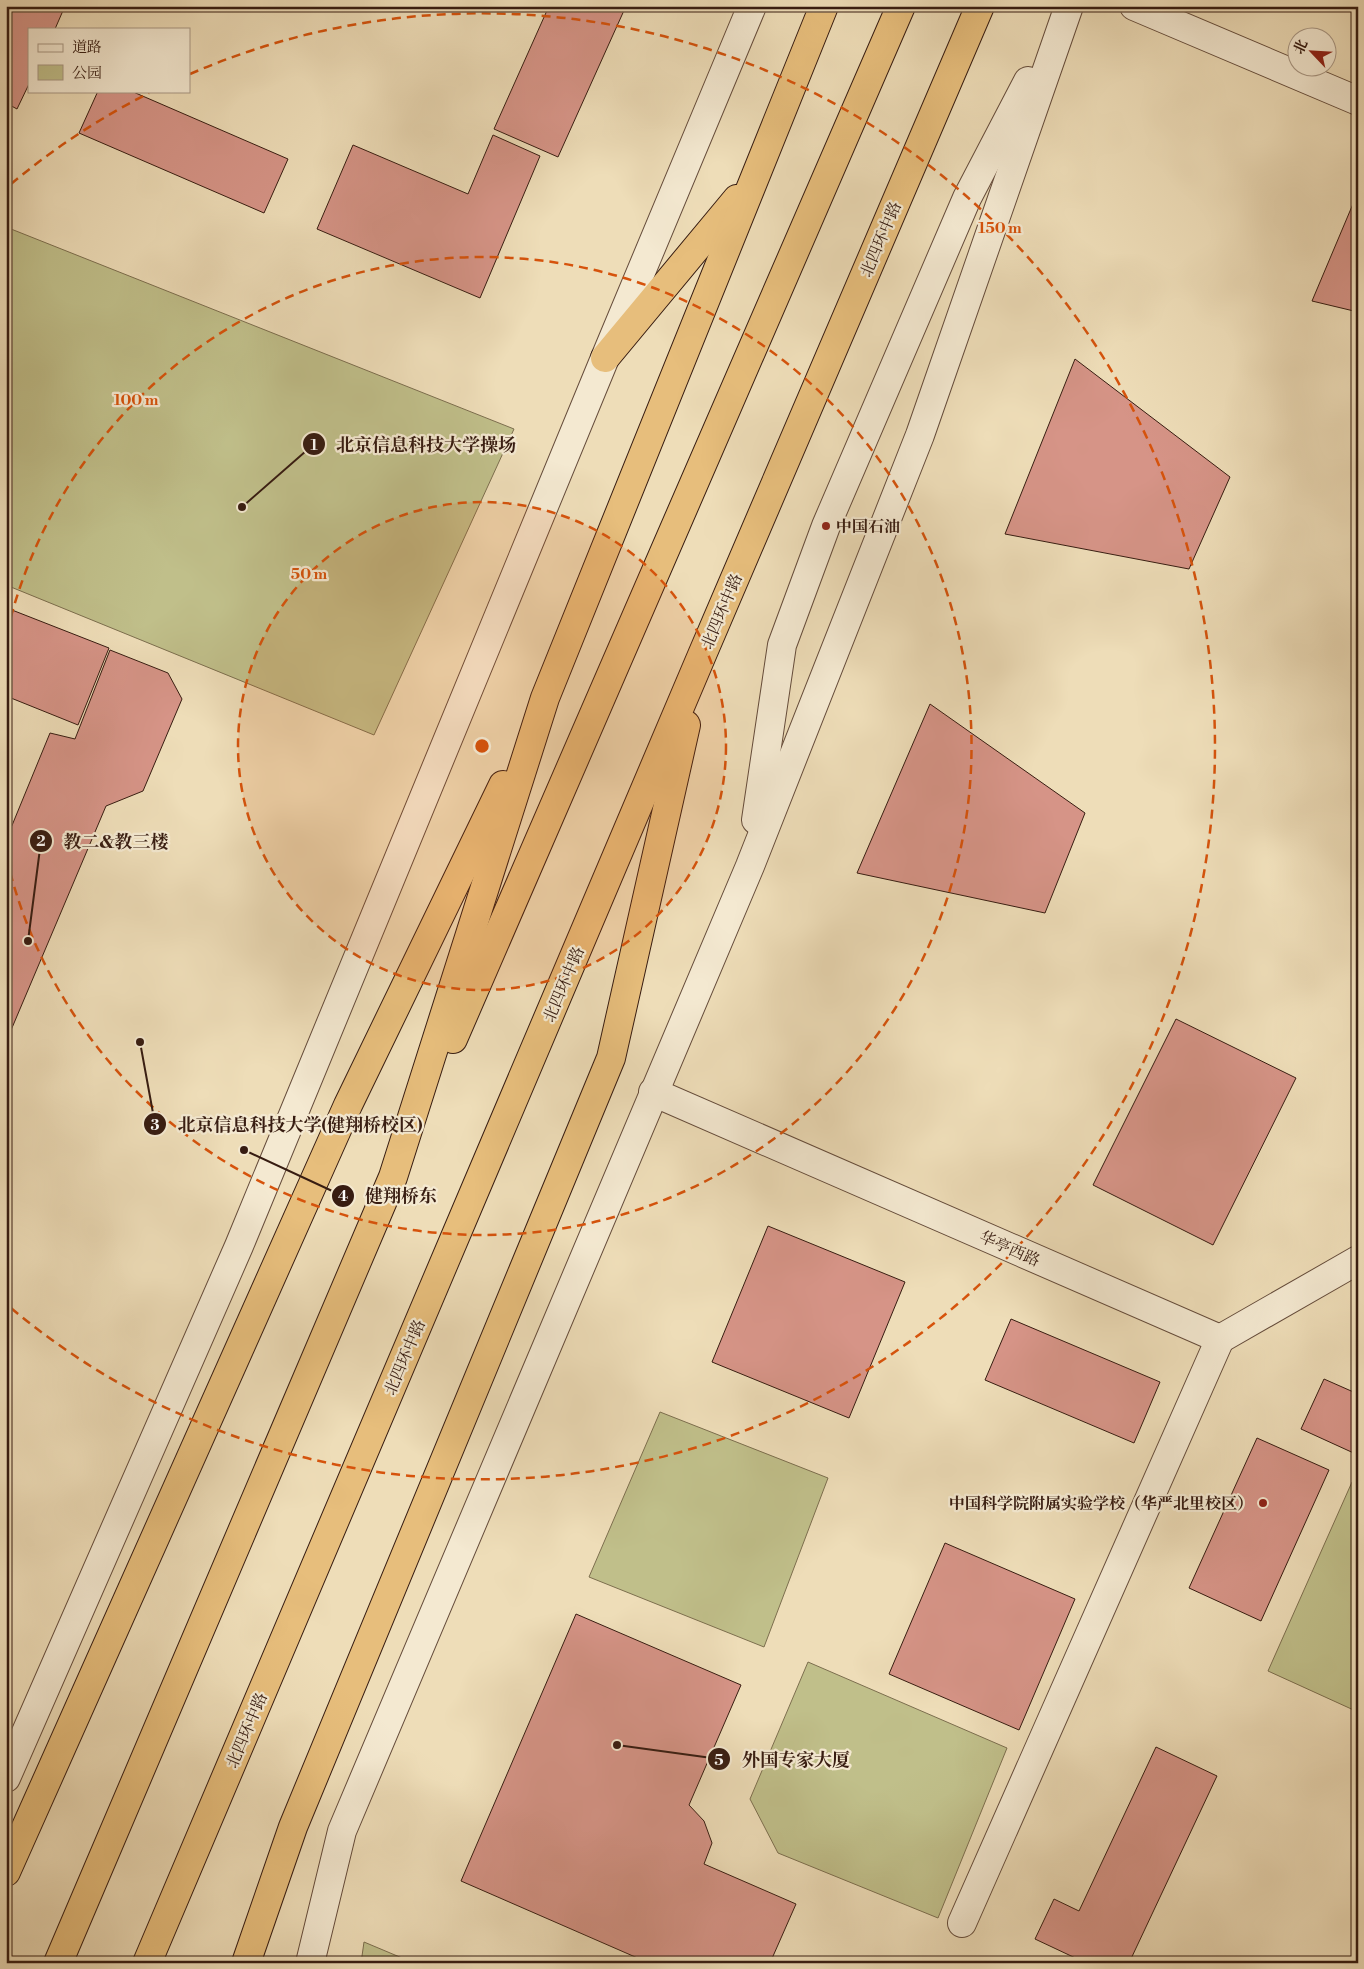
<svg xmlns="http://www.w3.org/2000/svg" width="1364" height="1969" font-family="'Libre Bodoni','Noto Serif SC',serif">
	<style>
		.green { fill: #c0bf8a; stroke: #7c6e4e }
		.building { fill: #d69487; stroke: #371c11 }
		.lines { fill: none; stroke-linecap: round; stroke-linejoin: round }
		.minor-casing { stroke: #654c3b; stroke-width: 30 }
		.highway-casing { stroke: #371c11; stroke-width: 30 }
		.minor { stroke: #f4e9d1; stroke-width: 28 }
		.highway { stroke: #e7be7c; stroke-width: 28 }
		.ring { fill: none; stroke: #d6530c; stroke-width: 2.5; stroke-dasharray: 9 6 }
		.poi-dot { fill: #8f2418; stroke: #f4e9d1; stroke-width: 2 }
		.labels { text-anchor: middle; stroke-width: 4.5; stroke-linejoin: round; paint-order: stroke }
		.street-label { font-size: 16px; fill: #371c11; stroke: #f4e9d1 }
		.poi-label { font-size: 16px; font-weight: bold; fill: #371c11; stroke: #f4e9d1; text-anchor: start }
		.centre { fill: #d6530c; stroke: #f4e9d1; stroke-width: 2.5 }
		.ring-label { font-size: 15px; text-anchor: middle; font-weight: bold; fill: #d6530c; stroke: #f4e9d1; stroke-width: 4.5; stroke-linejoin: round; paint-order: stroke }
		.leader { fill: none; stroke: #371c11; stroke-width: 2 }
		.callout-dot { fill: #371c11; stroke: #f4e9d1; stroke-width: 2 }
		.mark-label { font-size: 15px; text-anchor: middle; font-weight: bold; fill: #fff }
		.callout-label { font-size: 18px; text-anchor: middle; font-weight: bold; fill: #371c11; stroke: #f4e9d1; stroke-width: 4.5; stroke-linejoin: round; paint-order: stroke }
	</style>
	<rect width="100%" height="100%" fill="#eeddb8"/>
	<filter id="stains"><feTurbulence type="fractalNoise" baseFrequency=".004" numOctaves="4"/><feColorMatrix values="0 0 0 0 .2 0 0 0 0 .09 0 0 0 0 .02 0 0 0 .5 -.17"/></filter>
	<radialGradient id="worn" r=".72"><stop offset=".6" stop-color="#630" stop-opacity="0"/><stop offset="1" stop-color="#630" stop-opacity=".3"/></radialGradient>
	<g class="green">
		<path d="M6 227 514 429 374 735 6 585Z"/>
		<path d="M660 1412 828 1478 764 1647 589 1577Z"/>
		<path d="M1352 1482 1358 1485V1712L1268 1671Z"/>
		<path d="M808 1662 1007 1748 938 1918 778 1853 750 1799Z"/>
		<path d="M364 1942 414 1963H361Z"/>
	</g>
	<g class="building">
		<path d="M6 6H65L55 29H29V84L17 109 6 103Z"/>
		<path d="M549 6H626L558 157 494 129Z"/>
		<path d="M98 91H131L288 159 264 213 79 133Z"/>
		<path d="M493 135 540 156 480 298 317 229 353 145 468 194Z"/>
		<path d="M1358 192V312L1312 301Z"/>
		<path d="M1075 359 1230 477 1189 569 1005 534Z"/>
		<path d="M12 610 109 648 78 725 6 696V625Z"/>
		<path d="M110 650 168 673 182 699 143 791 106 806 6 1042V840L50 733 75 739Z"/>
		<path d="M930 704 1085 813 1045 913 857 873Z"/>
		<path d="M1176 1019 1296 1078 1213 1245 1093 1185Z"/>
		<path d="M768 1226 905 1282 849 1418 712 1362Z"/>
		<path d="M1011 1319 1160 1382 1134 1443 985 1380Z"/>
		<path d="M1324 1379 1358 1394V1455L1301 1429Z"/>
		<path d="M1257 1438 1329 1470 1261 1621 1189 1588Z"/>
		<path d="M945 1543 1075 1599 1019 1730 889 1674Z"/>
		<path d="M576 1614 741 1685 689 1805 704 1821 712 1843 704 1864 796 1904 770 1963H649L461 1881Z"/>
		<path d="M1156 1747 1217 1776 1129 1963H1086L1035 1939 1054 1899 1079 1911Z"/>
	</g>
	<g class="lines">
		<defs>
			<g id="minor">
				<path d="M1134 6 1358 101"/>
				<path d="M756 820 782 645 826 526 967 198 1028 81"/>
				<path d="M653 1092 1220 1339"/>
				<path d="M1220 1339 1358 1260"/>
				<path d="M6 1778 239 1246 605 358 752 6"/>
				<path d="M962 1923 1220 1339"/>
				<path d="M310 1963 342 1831 750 866 920 435 1069 6"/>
			</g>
			<g id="highway">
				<path d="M605 358 737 199"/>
				<path d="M453 1039 901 6"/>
				<path d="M6 1872 348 1105 503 785"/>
				<path d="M58 1963 393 1177 545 698 824 6"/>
				<path d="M147 1963 702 655 980 6"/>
				<path d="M246 1963 293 1827 611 1058 686 725"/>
			</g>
		</defs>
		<use href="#minor" class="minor-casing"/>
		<use href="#highway" class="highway-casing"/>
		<use href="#minor" class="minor"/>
		<use href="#highway" class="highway"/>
	</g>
	<circle cx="482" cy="746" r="244" fill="#d6530c" fill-opacity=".12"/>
	<g class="ring">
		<circle cx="482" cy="746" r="244"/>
		<path d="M7 632A489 489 0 1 1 7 860"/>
		<path d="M11 184A733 733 0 0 1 149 93M190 74A733 733 0 1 1 11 1308"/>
	</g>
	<g class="poi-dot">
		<circle cx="826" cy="526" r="5"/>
		<circle cx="1263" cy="1503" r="5"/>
	</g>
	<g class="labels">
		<g class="street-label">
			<text transform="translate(880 239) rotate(-67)" y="6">北四环中路</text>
			<text transform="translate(721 611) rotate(-67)" y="6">北四环中路</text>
			<text transform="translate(563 984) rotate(-67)" y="6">北四环中路</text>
			<text transform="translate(1010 1248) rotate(24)" y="6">华亭西路</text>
			<text transform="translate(404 1357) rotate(-67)" y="6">北四环中路</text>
			<text transform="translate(246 1730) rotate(-67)" y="6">北四环中路</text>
		</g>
		<g class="poi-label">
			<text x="836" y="532">中国石油</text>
			<text x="1253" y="1509" text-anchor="end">中国科学院附属实验学校（华严北里校区）</text>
		</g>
	</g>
	<circle cx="482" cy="746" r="8" class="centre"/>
	<g class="ring-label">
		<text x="1000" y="233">150 m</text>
		<text x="136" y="405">100 m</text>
		<text x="309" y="579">50 m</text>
	</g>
	<path class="leader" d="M242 507L314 444M28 941L41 841M140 1042L155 1124M244 1150L343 1196M617 1745L719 1759"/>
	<g class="callout-dot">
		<circle cx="242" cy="507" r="5"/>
		<circle cx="28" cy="941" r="5"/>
		<circle cx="140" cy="1042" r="5"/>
		<circle cx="244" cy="1150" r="5"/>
		<circle cx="617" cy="1745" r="5"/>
		<circle cx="314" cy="444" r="12"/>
		<circle cx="41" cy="841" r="12"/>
		<circle cx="155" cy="1124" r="12"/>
		<circle cx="343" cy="1196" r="12"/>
		<circle cx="719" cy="1759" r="12"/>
	</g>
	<g class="mark-label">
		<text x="314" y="450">1</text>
		<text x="41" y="846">2</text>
		<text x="155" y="1130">3</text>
		<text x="343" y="1201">4</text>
		<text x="719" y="1765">5</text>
	</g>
	<g class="callout-label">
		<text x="426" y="451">北京信息科技大学操场</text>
		<text x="116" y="848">教二&amp;教三楼</text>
		<text x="300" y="1131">北京信息科技大学(健翔桥校区)</text>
		<text x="401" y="1202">健翔桥东</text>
		<text x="796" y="1766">外国专家大厦</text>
	</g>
	<rect width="1364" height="1969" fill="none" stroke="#eeddb8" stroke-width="25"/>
	<rect x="8" y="8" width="1349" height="1954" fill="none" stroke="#371c11" stroke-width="2.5"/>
	<rect x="12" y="12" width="1339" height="1944" fill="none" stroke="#371c11"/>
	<rect x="28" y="28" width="162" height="65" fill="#f4e9d1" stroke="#a89784"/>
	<rect x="38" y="44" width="25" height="8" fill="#f4e9d1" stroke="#a89784"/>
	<text x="72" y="52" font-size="15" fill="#371c11">道路</text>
	<rect x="38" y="65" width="25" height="15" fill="#c0bf8a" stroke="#a89784"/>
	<text x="72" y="78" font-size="15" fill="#371c11">公园</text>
	<g transform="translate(1312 52) rotate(295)"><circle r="24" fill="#f4e9d1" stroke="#a89784"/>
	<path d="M0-4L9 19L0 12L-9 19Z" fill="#8f2418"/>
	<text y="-8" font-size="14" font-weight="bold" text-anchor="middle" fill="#371c11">北</text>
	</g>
	<rect width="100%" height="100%" filter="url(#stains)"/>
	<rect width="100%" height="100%" fill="url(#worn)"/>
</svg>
